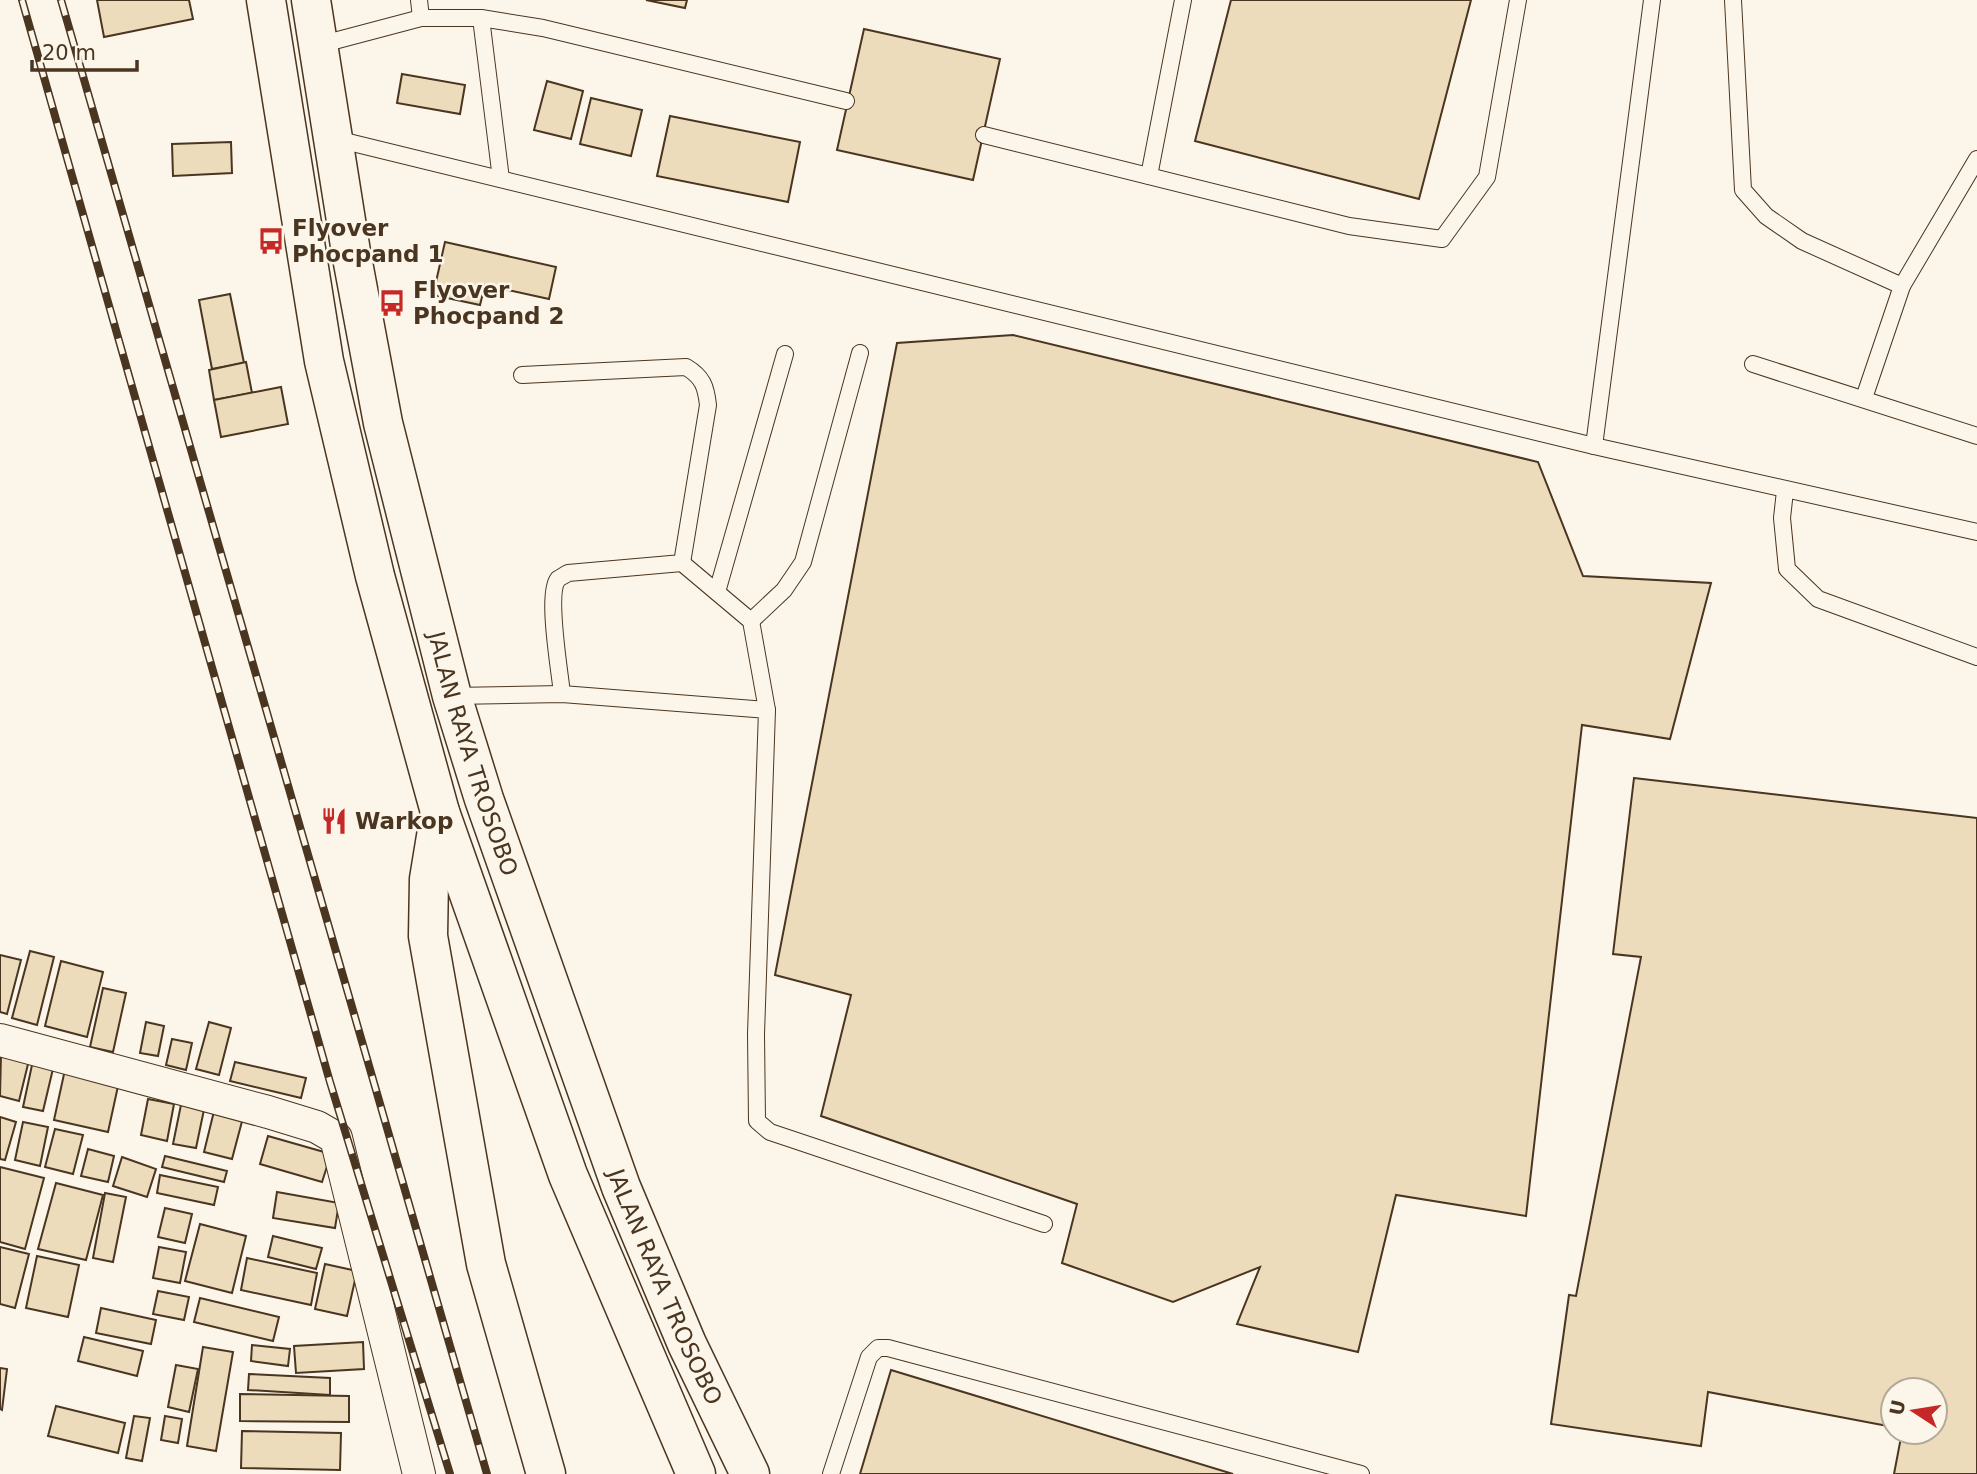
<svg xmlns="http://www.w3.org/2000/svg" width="1977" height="1474" font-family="'DejaVu Sans',sans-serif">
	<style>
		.building { fill: #ecdcbc; stroke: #4a3520; stroke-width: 2 }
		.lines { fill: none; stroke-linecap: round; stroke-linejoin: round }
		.service-casing { stroke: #4a3520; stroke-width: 18 }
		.minor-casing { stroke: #4a3520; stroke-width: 34 }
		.tertiary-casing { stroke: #4a3520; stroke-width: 41 }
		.trunk-casing { stroke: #4a3520; stroke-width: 41 }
		.service { stroke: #fbf6e9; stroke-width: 16 }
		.minor { stroke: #fbf6e9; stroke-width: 32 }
		.tertiary { stroke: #fbf6e9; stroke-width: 38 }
		.trunk { stroke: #fbf6e9; stroke-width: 38 }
		.rail-casing { stroke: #4a3520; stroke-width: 8 }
		.rail { stroke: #fbf6e9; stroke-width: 5; stroke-dasharray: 16; stroke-linecap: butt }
		.labels { text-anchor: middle; stroke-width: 5; stroke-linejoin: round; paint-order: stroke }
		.poi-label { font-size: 23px; font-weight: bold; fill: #4a3520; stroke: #fbf6e9; text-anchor: start }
		.street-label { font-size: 23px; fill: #4a3520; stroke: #fbf6e9 }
	</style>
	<rect width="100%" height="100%" fill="#fbf6e9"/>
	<g class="building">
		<path d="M97 0H189L193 19 104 37Z"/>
		<path d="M646 0H687L685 8Z"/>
		<path d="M1231 0H1471L1419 199 1195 141Z"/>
		<path d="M864 29 1000 59 973 180 837 150Z"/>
		<path d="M402 74 465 85 460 114 397 103Z"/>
		<path d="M547 81 583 91 571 139 534 130Z"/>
		<path d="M591 98 642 110 631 156 580 144Z"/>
		<path d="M670 116 800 142 788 202 657 176Z"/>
		<path d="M231 142 232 173 173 176 172 144Z"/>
		<path d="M445 242 556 267 549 299 485 285 480 305 433 295Z"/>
		<path d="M230 294 244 363 212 369 199 300Z"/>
		<path d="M1013 335 1538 462 1583 576 1711 583 1670 739 1582 725 1526 1216 1396 1195 1358 1352 1237 1324 1260 1267 1173 1302 1062 1263 1077 1204 821 1116 851 995 775 975 897 343Z"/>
		<path d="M246 362 252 393 214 400 209 370Z"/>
		<path d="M281 387 288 424 221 437 214 400Z"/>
		<path d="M1634 778 1977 818V1474H1894L1902 1432H1935V1390H1893V1427L1708 1392 1701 1446 1551 1424 1569 1295 1576 1296 1641 957 1613 954Z"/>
		<path d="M30 951 54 957 37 1025 12 1018Z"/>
		<path d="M0 955 21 960 7 1014 0 1012Z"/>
		<path d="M61 961 103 972 87 1037 45 1026Z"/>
		<path d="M103 988 126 993 113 1052 90 1047Z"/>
		<path d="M146 1022 164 1026 158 1056 140 1053Z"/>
		<path d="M209 1022 231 1028 219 1075 196 1069Z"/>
		<path d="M172 1039 192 1043 186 1070 166 1065Z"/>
		<path d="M35 1051 56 1056 43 1111 23 1107Z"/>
		<path d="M1 1054 29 1060 19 1101 0 1096Z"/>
		<path d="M235 1062 306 1078 301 1098 230 1081Z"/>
		<path d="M66 1065 120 1077 108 1132 54 1120Z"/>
		<path d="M183 1095 206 1100 196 1148 173 1144Z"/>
		<path d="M148 1099 174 1104 167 1141 141 1135Z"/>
		<path d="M216 1103 245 1110 232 1159 204 1152Z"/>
		<path d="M0 1117 16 1122 5 1160 0 1159Z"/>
		<path d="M23 1122 48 1127 40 1166 15 1160Z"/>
		<path d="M55 1129 83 1135 73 1174 45 1167Z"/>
		<path d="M268 1136 331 1154 322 1182 260 1164Z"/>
		<path d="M88 1149 114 1156 108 1182 81 1176Z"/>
		<path d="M165 1156 227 1171 224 1182 162 1167Z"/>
		<path d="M122 1157 156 1169 147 1197 113 1186Z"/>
		<path d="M0 1167 44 1178 25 1249 0 1242Z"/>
		<path d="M160 1175 218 1187 214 1205 157 1193Z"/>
		<path d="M56 1183 103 1195 86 1260 38 1249Z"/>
		<path d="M277 1192 339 1203 335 1228 273 1218Z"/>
		<path d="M105 1193 126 1197 113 1262 93 1258Z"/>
		<path d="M165 1208 192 1214 185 1243 158 1237Z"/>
		<path d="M200 1224 246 1236 232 1293 185 1281Z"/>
		<path d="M273 1236 322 1248 316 1269 268 1257Z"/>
		<path d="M0 1247 29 1254 15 1308 0 1304Z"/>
		<path d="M159 1247 186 1252 180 1283 153 1278Z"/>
		<path d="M37 1256 79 1265 68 1317 26 1308Z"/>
		<path d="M247 1258 317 1273 311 1305 241 1290Z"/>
		<path d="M325 1264 357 1271 347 1316 315 1309Z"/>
		<path d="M158 1291 189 1297 184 1320 153 1314Z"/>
		<path d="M200 1298 279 1317 273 1341 194 1322Z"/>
		<path d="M101 1308 156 1320 151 1344 96 1333Z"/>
		<path d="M84 1337 143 1351 137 1376 78 1361Z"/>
		<path d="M363 1342 364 1369 296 1373 294 1346Z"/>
		<path d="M252 1345 290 1349 288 1366 251 1361Z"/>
		<path d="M203 1347 233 1352 216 1451 187 1446Z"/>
		<path d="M176 1365 198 1369 189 1412 168 1407Z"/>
		<path d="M0 1368 7 1369 2 1410 0 1409Z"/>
		<path d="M891 1370 1233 1474H860Z"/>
		<path d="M249 1374 330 1378V1395L248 1390Z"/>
		<path d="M240 1394 349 1396V1422L240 1421Z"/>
		<path d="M56 1406 125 1423 118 1453 48 1436Z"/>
		<path d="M134 1416 150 1418 142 1461 126 1458Z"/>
		<path d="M165 1416 182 1419 178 1443 161 1440Z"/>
		<path d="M242 1431 341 1433 340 1470 241 1468Z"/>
	</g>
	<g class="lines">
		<defs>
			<g id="service">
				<path d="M419 0 421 18"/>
				<path d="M1733 0 1743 190 1766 216 1802 241 1902 286 1864 398"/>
				<path d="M481 18 501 179"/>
				<path d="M319 45 421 18H481L543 28 846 101"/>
				<path d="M984 135 1349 226 1442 239 1487 177 1518 0"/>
				<path d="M332 138 1594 446 1977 532"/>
				<path d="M1149 176 1183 0"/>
				<path d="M1902 286 1977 159"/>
				<path d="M1753 364 1977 436"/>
				<path d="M522 375 686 367C703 377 706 387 708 405L682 563 568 573C565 575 561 577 558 579 546 594 560 672 562 694"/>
				<path d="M1594 446 1652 0"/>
				<path d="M1785 491 1782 518 1787 569 1818 599 1977 657"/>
				<path d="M682 563 751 621 767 710"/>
				<path d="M717 592 785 354"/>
				<path d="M751 621 784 590 803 562 860 353"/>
				<path d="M452 696 562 694 767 710 756 1034 757 1121 770 1132 794 1140 1044 1224"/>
				<path d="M831 1474 869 1357 878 1348H888L1361 1474"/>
			</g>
			<path id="minor" d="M0 1040 268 1112 317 1127 336 1138 419 1474"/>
			<path id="tertiary" d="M440 812 429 879 428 936 486 1264 546 1474"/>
			<g id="trunk">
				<path d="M266 0 324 361 375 576 440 812 568 1175 696 1474"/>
				<path id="s1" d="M311 0 351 252 383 423 452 696 484 799 621 1187 687 1344 750 1474"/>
			</g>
		</defs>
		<use href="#service" class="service-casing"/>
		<use href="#minor" class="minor-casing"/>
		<use href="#tertiary" class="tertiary-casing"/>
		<use href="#trunk" class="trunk-casing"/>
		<use href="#service" class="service"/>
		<use href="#minor" class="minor"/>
		<use href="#tertiary" class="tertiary"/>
		<use href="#trunk" class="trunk"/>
		<defs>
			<g id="rail">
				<path d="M22 0 330 1082 450 1474"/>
				<path d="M61 0 487 1474"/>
			</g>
		</defs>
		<use href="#rail" class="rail-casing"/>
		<use href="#rail" class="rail"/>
	</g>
	<defs>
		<symbol id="bus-bare" viewBox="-9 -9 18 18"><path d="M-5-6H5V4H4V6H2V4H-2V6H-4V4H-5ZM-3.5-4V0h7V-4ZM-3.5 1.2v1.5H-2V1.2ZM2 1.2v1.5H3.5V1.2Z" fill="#c62828" stroke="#fbf6e9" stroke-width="2.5" paint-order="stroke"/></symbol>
		<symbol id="restaurant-bare" viewBox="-9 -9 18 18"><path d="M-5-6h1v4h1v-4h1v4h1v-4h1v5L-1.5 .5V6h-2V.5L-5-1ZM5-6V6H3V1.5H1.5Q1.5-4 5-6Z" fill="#c62828" stroke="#fbf6e9" stroke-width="2.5" paint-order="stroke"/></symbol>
	</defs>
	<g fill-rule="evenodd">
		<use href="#bus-bare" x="252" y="222" width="38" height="38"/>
		<use href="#bus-bare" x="373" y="284" width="38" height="38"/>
		<use href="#restaurant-bare" x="315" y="802" width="38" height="38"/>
	</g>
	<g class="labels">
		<g class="poi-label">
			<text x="292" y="236">Flyover<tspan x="292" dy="26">Phocpand 1</tspan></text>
			<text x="413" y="298">Flyover<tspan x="413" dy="26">Phocpand 2</tspan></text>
			<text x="355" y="829">Warkop</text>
		</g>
		<g class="street-label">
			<text dy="8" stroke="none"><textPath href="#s1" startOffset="772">JALAN RAYA TROSOBO</textPath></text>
			<text dy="8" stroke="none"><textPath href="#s1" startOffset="1339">JALAN RAYA TROSOBO</textPath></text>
		</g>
	</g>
	<g transform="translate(1914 1411) rotate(282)"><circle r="33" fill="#fbf6e9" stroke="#b4a999" stroke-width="2"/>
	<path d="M0-5L12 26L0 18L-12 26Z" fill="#c62828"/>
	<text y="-10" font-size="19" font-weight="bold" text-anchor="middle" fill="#4a3520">U</text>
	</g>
	<path d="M32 60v10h105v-10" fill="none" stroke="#4a3520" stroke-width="3.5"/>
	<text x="42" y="60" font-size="21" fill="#4a3520" stroke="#fbf6e9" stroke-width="5" paint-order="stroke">20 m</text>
</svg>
